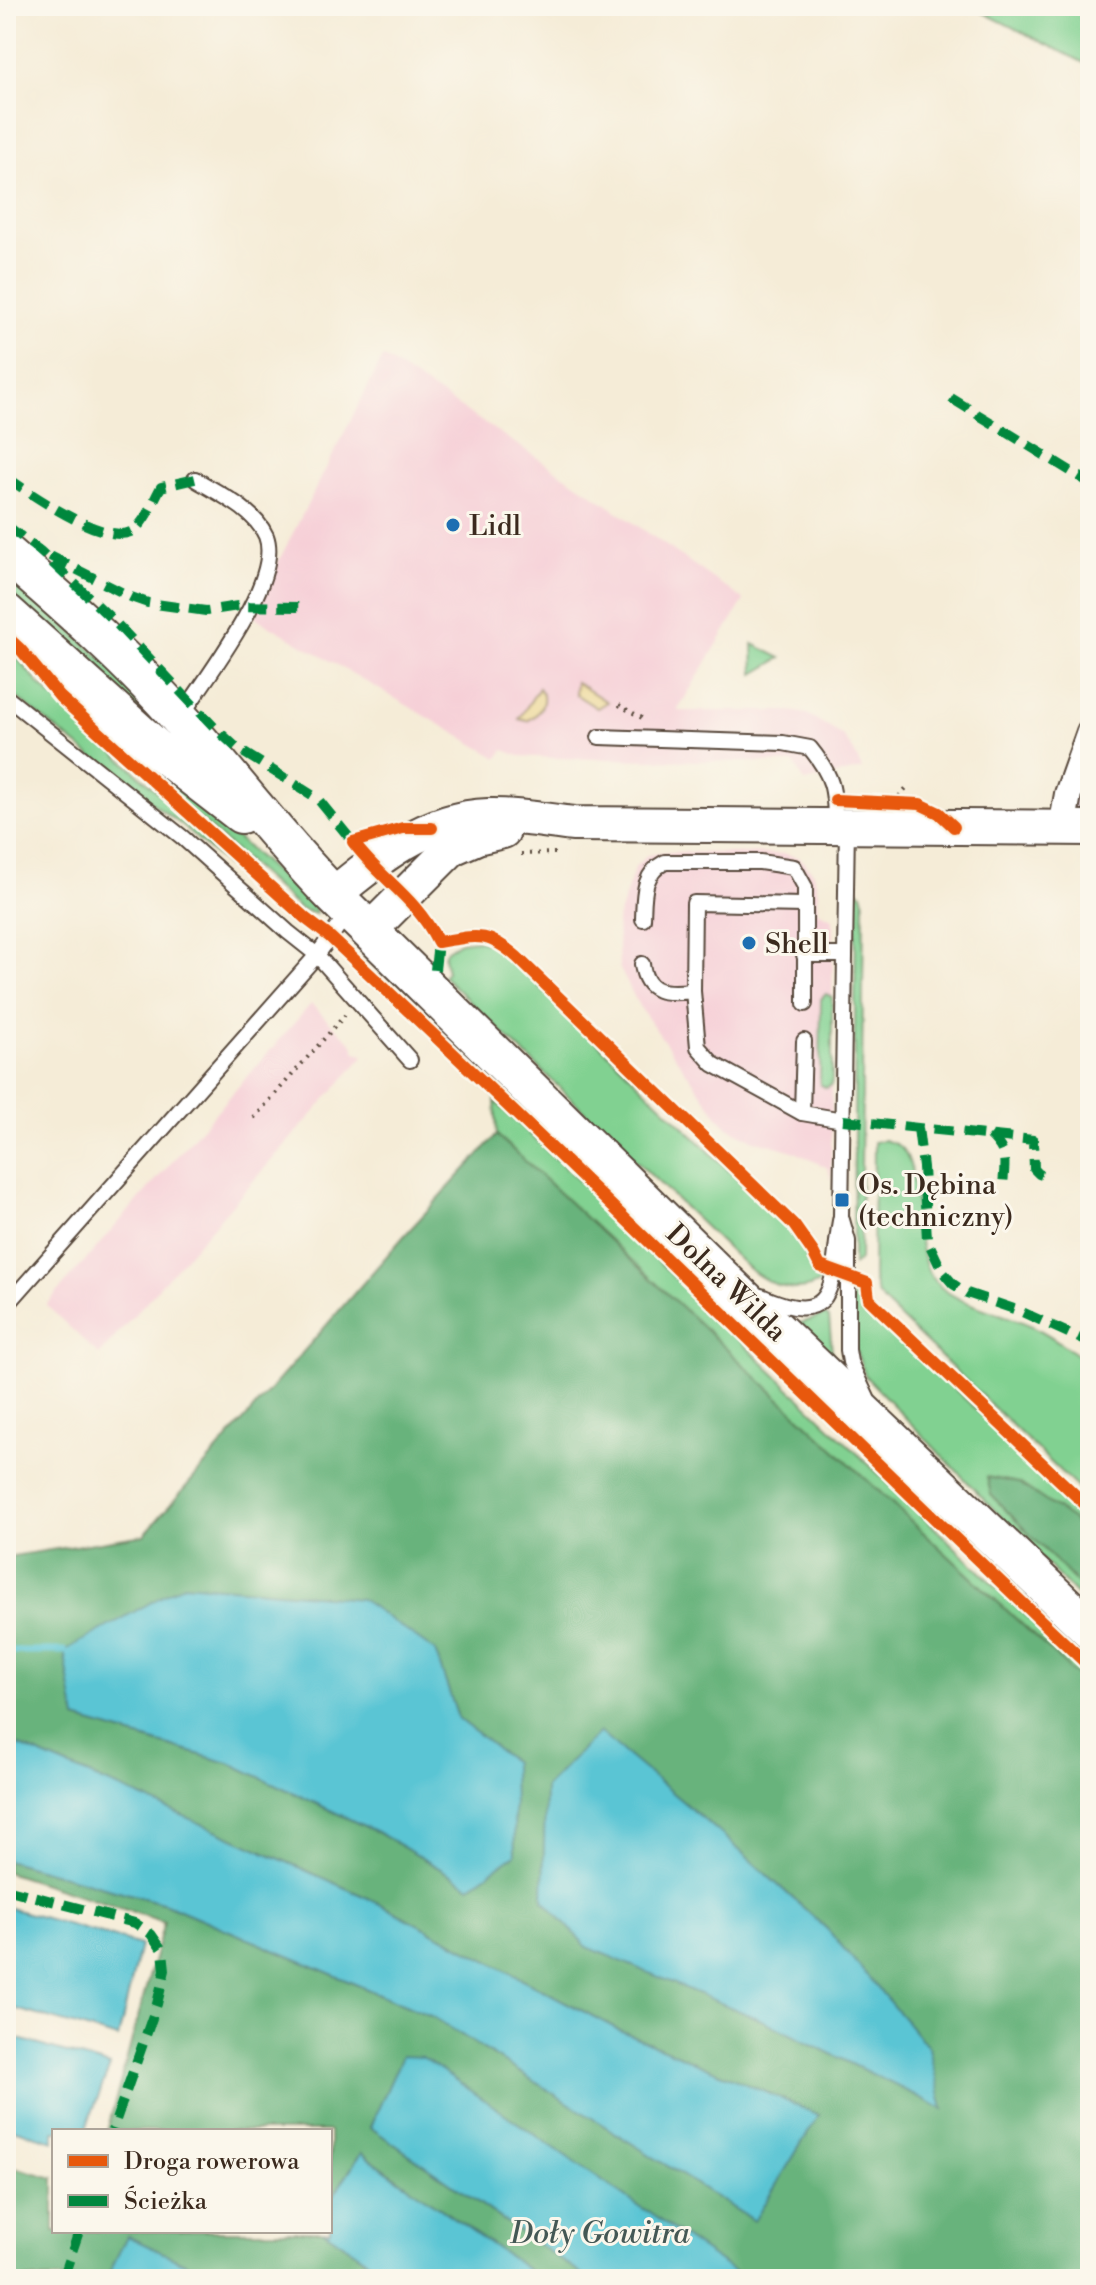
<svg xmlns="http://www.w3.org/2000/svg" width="1096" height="2285" font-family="'Libre Bodoni',serif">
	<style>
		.built { fill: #f6cfd7 }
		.industrial { fill: #d1bdc9 }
		.green { fill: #81d191; stroke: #5e7e58; stroke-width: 2 }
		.forest { fill: #68b37b; stroke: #526e4c; stroke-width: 2; fill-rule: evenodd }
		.sand { fill: #eeda9e; stroke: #94825e; stroke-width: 2 }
		.water { fill: #5ac5d4; stroke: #4a7879; stroke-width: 2 }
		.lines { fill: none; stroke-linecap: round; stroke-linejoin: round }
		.stream { stroke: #5ac5d4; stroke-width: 7 }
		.service-casing { stroke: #57473a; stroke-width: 18 }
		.minor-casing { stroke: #57473a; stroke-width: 30 }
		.tertiary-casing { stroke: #57473a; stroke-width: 38 }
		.secondary-casing { stroke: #57473a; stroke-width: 42 }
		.path { stroke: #57473a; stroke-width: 4; stroke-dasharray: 2 6; stroke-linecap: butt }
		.service { stroke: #fff; stroke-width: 14 }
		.minor { stroke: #fff; stroke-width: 26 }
		.tertiary { stroke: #fff; stroke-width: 34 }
		.secondary { stroke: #fff; stroke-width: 38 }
		.quiet { stroke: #00873e; stroke-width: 10; stroke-dasharray: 20 10; stroke-linecap: butt }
		.cycleway-casing { stroke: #fbf7ec; stroke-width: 17 }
		.cycleway { stroke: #e8590c; stroke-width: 12 }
		.poi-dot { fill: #1f6fb2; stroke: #fbf7ec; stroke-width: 3 }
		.labels { text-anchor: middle; stroke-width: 6; stroke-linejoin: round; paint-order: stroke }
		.poi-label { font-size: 28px; fill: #3b2a1e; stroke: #fbf7ec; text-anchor: start }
		.street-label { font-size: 28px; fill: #3b2a1e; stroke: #fbf7ec }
		.water-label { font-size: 30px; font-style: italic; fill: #445855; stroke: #fbf7ec }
	</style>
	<rect width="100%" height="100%" fill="#fbf7ec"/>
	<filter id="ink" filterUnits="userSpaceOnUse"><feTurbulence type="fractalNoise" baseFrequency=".0125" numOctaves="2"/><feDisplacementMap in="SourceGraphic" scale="16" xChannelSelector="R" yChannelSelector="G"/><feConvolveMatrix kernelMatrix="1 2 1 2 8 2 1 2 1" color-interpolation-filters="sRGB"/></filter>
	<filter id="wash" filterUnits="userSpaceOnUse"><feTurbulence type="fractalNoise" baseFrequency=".006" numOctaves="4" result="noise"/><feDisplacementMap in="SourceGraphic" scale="32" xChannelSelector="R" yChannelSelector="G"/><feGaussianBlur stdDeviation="1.8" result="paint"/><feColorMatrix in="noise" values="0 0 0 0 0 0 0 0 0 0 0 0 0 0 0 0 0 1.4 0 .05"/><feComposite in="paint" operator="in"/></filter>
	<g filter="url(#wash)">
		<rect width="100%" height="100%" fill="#f5ecd7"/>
		<g class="built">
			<path d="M383 357 585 489 744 600 677 711H791L807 714 843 736 853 750 862 769 805 782 794 763 554 758 519 756 504 750 498 758 251 615Z"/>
			<path d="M671 852 786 854 800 858 814 873 818 893 817 911 833 918 831 1180 828 1168 793 1151 751 1139 728 1127 720 1119 639 1006 619 967 617 921 635 867 647 855Z"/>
			<path d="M311 1004 353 1044 355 1051 364 1056 99 1355 46 1305Z"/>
		</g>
		<path class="industrial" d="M1090 732V828H1062Z"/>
		<g class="green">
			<path d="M970 6H1090V66Z"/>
			<path d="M6 571 124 679 190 760 6 594Z"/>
			<path d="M6 644 40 685 308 928 293 925 183 826 113 774 6 689Z"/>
			<path d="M753 644 781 658 754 674Z"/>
			<path d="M27 648 315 908 316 914 300 909 61 695 38 667Z"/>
			<path d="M856 889 862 893 864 900 860 1260 853 1265Z"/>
			<path d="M476 940 490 943 508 956 789 1229 804 1251 814 1276 822 1281C797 1298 770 1285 748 1268L443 976 447 972 444 957 446 951 460 942Z"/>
			<path d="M826 994 832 997V1080L831 1085 826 1088 820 1084 821 999Z"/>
			<path d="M495 1101 590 1191 681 1284 1090 1677V1688L497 1135Z"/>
			<path d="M884 1140C889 1142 896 1143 900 1147 923 1166 910 1243 931 1276 949 1305 1004 1312 1034 1327 1054 1337 1072 1351 1090 1365V1500L888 1306 877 1294 873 1278 874 1142Z"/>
			<path d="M600 1180 1090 1647V1659L688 1276 597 1183Z"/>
			<path d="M852 1291 1090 1518V1609L866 1377 852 1341Z"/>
			<path d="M825 1315 829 1318 832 1352 830 1353 798 1324Z"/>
		</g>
		<g class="forest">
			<path d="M497 1135 1090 1688V2279H745L421 2057 370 2127 588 2279H541L361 2153 330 2201V2131H107L164 1922 6 1872V1860L166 1904 433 2017 753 2220 819 2115 619 2030 370 1899 141 1797 6 1740V1557L144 1535 404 1236ZM435 1651 458 1718 513 1762 470 1886 377 1832 232 1764 76 1719ZM599 1733 718 1831 828 1930 942 2108 768 2023Z"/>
			<path d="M987 1477 1019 1483 1073 1520 1080 1530 1083 1545 1090 1555V1596L991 1495Z"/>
			<path d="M6 2165 54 2178V2231H324L393 2279H228L218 2273 191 2266 128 2237 106 2279H6Z"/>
		</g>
		<g class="sand">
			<path d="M576 682 607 702 597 708 575 694Z"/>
			<path d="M539 688C549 699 540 715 527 721L519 719Z"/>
		</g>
		<g class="water">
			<path d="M184 1584 361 1599 435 1651 458 1718 513 1762 515 1855 470 1886 377 1832 232 1764 76 1719 64 1651Z"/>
			<path d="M599 1732 718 1831 828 1930 929 2048 943 2109 768 2023 587 1947 543 1900 545 1787Z"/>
			<path d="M6 1740 141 1797 370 1899 619 2030 819 2115 754 2221 433 2017 166 1904 6 1860Z"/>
			<path d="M6 1907 140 1945 118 2038 6 2006Z"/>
			<path d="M6 2035 110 2066 85 2131H54V2141L6 2127Z"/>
			<path d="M402 2056 422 2057 745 2279H588L370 2127Z"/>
			<path d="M361 2153 541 2279H394L324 2231H330V2201Z"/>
			<path d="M127 2236 191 2266 218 2273 228 2279H106Z"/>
		</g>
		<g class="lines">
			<path class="stream" d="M6 1651H64"/>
		</g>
	</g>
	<g filter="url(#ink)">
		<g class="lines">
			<defs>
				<g id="service">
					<path d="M6 697 182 837 288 932 317 955 348 913"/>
					<path d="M182 715C206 677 283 580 266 536 255 510 218 493 195 479"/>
					<path d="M599 737 783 743 810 748C833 776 835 790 835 825"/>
					<path d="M643 919C644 896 642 874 665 862H760L794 867 805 887V1004"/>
					<path d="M804 955H845"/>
					<path d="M642 964C646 996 667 993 693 991L698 1047 713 1064 802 1113 843 1120"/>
					<path d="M693 991 694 903 804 905"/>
					<path d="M802 1113 804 1041"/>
					<path d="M842 1220 848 1241V1350L850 1362 867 1398"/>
					<path d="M761 1296C846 1334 829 1270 841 1216L847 826"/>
					<path d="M6 1306 317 955 410 1060"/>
				</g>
				<path id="minor" d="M1062 828 1068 794 1090 732"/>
				<g id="tertiary">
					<path d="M333 895C378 858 427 818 488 816 517 815 546 821 574 824L1090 828"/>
					<path d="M369 931 452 848 477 837 503 831"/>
				</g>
				<g id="secondary">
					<path d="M6 553C67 606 129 660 182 721 233 779 279 840 333 895L722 1278 1090 1629"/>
					<path d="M6 613 157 749 241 814"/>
				</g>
			</defs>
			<use href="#service" class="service-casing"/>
			<use href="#minor" class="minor-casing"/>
			<use href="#tertiary" class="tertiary-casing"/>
			<use href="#secondary" class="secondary-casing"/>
			<g class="path">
				<path d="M619 705 642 718"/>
				<path d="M899 796 908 786"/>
				<path d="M521 854 556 853"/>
				<path d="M254 1118 345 1015"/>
			</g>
			<use href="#service" class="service"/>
			<use href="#minor" class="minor"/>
			<use href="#tertiary" class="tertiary"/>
			<use href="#secondary" class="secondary"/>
			<g class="quiet">
				<path d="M951 398 1090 483"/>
				<path d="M6 477C30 493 109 549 134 530 146 521 154 499 161 487L195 479"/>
				<path d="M6 525 40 551 114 621 215 728 238 749 317 798 357 847"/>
				<path d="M50 556 131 597 148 603 206 611 238 606 302 607"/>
				<path d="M435 970 438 942"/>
				<path d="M843 1120 1033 1140 1034 1169 1039 1174 1051 1178"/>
				<path d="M918 1128 923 1167 927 1239 942 1271 953 1284 967 1293 1020 1311 1090 1343"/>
				<path d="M990 1135C1008 1152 1005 1162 1003 1185"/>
				<path d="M6 1889 135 1923 151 1934 163 1951 165 1970 157 2004 112 2131"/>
				<path d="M63 2279 79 2231"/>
			</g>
			<defs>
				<g id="cycleway">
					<path d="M6 636 21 650 60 697 305 918 330 937C587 1177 835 1426 1090 1667"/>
					<path d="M835 800 920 804 939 813 954 827"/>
					<path d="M432 828H403L353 842C382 881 415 896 438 942 476 936 486 930 517 957L794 1225 813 1252 820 1266 867 1283 869 1299 1090 1509"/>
				</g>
			</defs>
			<use href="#cycleway" class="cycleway-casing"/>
			<use href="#cycleway" class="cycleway"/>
		</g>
	</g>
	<g class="poi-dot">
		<circle cx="453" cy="525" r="8"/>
		<circle cx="749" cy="943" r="8"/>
		<rect x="834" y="1192" width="16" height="16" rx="4"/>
	</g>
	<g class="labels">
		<g class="poi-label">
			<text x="469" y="535">Lidl</text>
			<text x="765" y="953">Shell</text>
			<text x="858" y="1194">Os. Dębina<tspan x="858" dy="32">(techniczny)</tspan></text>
		</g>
		<g class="street-label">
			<text transform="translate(727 1282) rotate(44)" y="10">Dolna Wilda</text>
		</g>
		<g class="water-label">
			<text x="600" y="2243">Doły Gowitra</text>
		</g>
	</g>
	<rect width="1096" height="2285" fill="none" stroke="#fbf7ec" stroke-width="32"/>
	<rect x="52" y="2129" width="280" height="104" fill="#fbf7ec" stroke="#aea59a" stroke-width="2"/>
	<rect x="68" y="2155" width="40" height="12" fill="#e8590c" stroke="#aea59a" stroke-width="2"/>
	<text x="124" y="2169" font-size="24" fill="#3b2a1e">Droga rowerowa</text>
	<rect x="68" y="2195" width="40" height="12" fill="#00873e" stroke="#aea59a" stroke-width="2"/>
	<text x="124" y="2209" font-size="24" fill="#3b2a1e">Ścieżka</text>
</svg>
